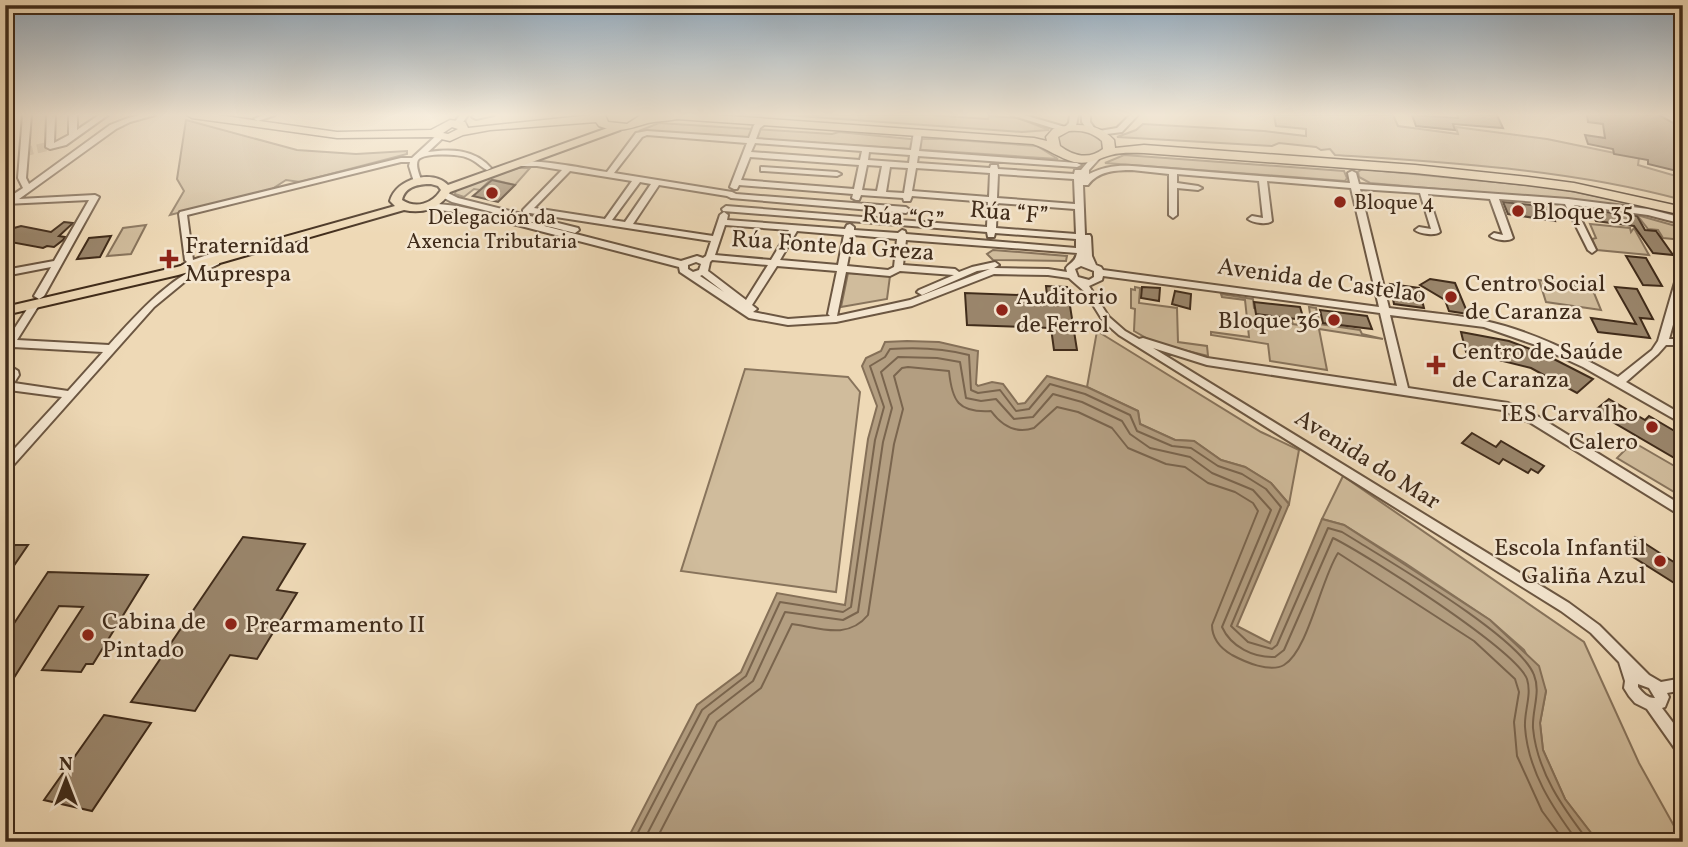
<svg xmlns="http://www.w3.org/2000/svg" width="1688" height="847" font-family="Vollkorn,serif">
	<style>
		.green { fill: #d0bc9c; stroke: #88745c; stroke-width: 2 }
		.water { fill: #b39e81; stroke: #857058; stroke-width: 2 }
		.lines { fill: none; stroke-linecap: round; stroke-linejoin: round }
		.shore { stroke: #7a654e; stroke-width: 2 }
		.building { fill: #9a866c; stroke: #402c1b; stroke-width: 2 }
		.minor-tunnel { stroke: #cbb697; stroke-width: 9; stroke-dasharray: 9 4.5; stroke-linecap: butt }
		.minor-casing { stroke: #6c5742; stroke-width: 4 }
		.major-casing { stroke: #402c1b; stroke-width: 4 }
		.highway-casing { stroke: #402c1b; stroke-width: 3 }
		.minor { fill: #f4e6d0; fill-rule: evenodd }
		.major { fill: #eed9b6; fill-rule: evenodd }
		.highway { fill: #eed9b6; fill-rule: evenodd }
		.poi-dot { fill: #8f2418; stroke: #f4e6d0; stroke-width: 2.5 }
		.labels { text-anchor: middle; stroke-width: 5; stroke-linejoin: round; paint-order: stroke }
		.far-poi-label { font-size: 21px; fill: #402c1b; stroke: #f4e6d0; text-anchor: start }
		.poi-label { font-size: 24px; fill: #402c1b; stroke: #f4e6d0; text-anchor: start }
		.street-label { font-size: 24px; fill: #402c1b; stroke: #f4e6d0 }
	</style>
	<rect width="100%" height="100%" fill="#eed9b6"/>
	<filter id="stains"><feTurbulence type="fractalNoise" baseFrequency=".00286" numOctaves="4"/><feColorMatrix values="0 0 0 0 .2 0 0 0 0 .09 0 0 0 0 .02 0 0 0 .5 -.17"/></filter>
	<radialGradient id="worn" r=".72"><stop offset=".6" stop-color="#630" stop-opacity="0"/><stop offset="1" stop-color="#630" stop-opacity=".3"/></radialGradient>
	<g class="green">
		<path d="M785 115H930L988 119 989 116 1018 118 1049 130 1022 132Z"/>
		<path d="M1274 115H1393L1398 126 1458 134 1456 127 1547 139 1639 158 1638 165 1683 178V200C1568 169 1453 163 1335 155L1330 149 1321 150 1316 147 1279 143 1272 146 1117 137 1136 130 1143 124 1264 131 1306 136V129L1276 126Z"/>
		<path d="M186 120 297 150 356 154 407 151V154L300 182 286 180 272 189 170 215 184 191 177 179Z"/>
		<path d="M659 123 832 134 839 132 910 139H942L1037 146 1058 159 639 131Z"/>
		<path d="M1071 130 1087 131 1104 141V149C1088 161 1076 155 1059 148L1056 139 1059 135Z"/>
		<path d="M1124 155 1344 171 1347 178 1345 181 1105 163Z"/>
		<path d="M518 168H530L515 185 491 179 480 190 474 189 464 197 455 194 456 189Z"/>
		<path d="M1362 169 1556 188 1683 214V219L1637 208 1602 203 1370 183 1359 177 1358 172Z"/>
		<path d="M1637 215 1683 228V240L1663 238 1658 230 1648 229Z"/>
		<path d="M1590 224 1630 228 1631 232 1634 228 1649 255 1597 250 1592 239 1596 238Z"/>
		<path d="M146 225 131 254 107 256 123 228Z"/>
		<path d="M993 250 1067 256 1066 261 993 260 987 254Z"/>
		<path d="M848 273 890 276 887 299 841 307Z"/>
		<path d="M1539 280 1592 288 1601 310 1546 302Z"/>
		<path d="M1135 287 1140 288 1139 303 1177 308 1178 342 1207 346 1208 356 1155 343 1134 331 1135 309 1131 308V289L1135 290Z"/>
		<path d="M1221 294 1253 299 1254 308 1291 318 1293 324 1312 327 1309 307 1316 308 1320 324 1360 330 1362 334 1383 339 1319 329 1327 370 1270 361 1268 344 1211 335V332L1249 337 1245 300 1222 297Z"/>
		<path d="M1097 331 1261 432 1299 450 1289 504 1271 483 1245 467 1221 460 1194 441 1175 440 1140 424 1138 411 1087 387Z"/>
		<path d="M745 369 848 377 860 392 836 592 681 571Z"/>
		<path d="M1633 442 1683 471 1681 496 1617 458Z"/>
		<path d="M1343 476 1584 642 1639 763 1683 842H1598L1565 799 1543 750 1540 723 1546 691 1524 650 1490 620 1405 563 1344 525 1322 519Z"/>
	</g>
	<path class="water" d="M907 341 939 342 978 351 976 384 978 386 992 382 1003 384 1018 404 1025 403 1047 376 1087 387 1138 411 1140 424 1175 440 1194 441 1221 460 1245 467 1271 483 1289 504 1237 626 1270 643 1322 519 1344 525 1490 620 1539 666 1546 691 1540 723 1543 750 1565 799 1598 842H626L697 705 741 672 777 593 845 605 868 439 877 406 862 366 866 358 881 351 885 342Z"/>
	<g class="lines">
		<g class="shore">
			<path d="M633 842 702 710 746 676 780 602 843 612 851 607 875 440 884 407 870 366 885 357 890 349C917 347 943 348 969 355L971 390 978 393 1000 390 1016 411 1029 409 1050 384 1085 394 1130 415 1137 431 1172 446 1191 448 1218 466 1242 474 1266 489 1281 507 1231 626 1248 642 1272 649 1277 645 1328 528 1342 532 1360 543C1397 566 1520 638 1534 675 1541 692 1532 710 1533 728 1537 772 1563 808 1589 842"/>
			<path d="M643 842 709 715 753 681 785 612 843 620 858 612 883 442 892 408 881 372 898 357 937 358 960 362 966 398 981 401 996 399 1014 419 1033 417 1053 394 1082 402 1122 421 1130 434 1150 448 1190 457 1212 473 1253 490 1271 510 1222 627C1231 647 1254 658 1275 657L1284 650 1333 538C1366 554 1516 650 1527 679 1532 695 1524 711 1525 727 1528 771 1552 807 1578 842"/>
			<path d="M655 842 717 722 761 688 792 624C820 628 848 640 868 615L894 444 903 409 894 376 902 368 908 367 949 371C952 401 958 413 991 411 1002 426 1016 434 1034 428L1057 407 1078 412 1112 428 1128 448 1166 464 1185 467 1208 483 1235 492 1253 503 1258 511 1212 625C1212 639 1220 648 1232 655 1245 662 1270 673 1284 665 1308 651 1321 579 1338 553L1474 641 1515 679 1519 692 1514 722 1517 756 1542 811 1565 842"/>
		</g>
	</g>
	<g class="building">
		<path d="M1412 115 1458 118 1457 115H1497L1503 128 1453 124 1455 130 1416 126Z"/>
		<path d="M1587 115H1659L1679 126 1677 171 1648 164V160L1614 154 1613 149 1588 144 1585 135 1605 138 1603 124 1588 122Z"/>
		<path d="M492 180 515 185 498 202 473 196Z"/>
		<path d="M1503 202 1550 207 1555 221 1508 214Z"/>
		<path d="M1590 210 1637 216 1645 230 1656 231 1673 255 1653 253 1634 226 1596 221Z"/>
		<path d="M64 222 73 223 59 236 65 237 63 240 54 247 47 246 43 248 5 241V234L14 228 21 226 51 232Z"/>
		<path d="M111 236 100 257 77 259 89 238Z"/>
		<path d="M1626 256 1646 258 1662 286 1643 285Z"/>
		<path d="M1430 279 1455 283 1468 314 1449 311 1445 300 1420 285Z"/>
		<path d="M1390 284 1419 288 1424 308 1394 304Z"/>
		<path d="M1046 286 1067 287 1077 350H1054L1051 328 967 325 965 293 1047 296Z"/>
		<path d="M1142 287 1160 288 1159 301 1141 298Z"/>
		<path d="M1615 287 1637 289 1653 319 1640 318 1650 338 1598 332 1591 318 1636 324Z"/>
		<path d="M1175 291 1191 294 1190 309 1172 304Z"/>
		<path d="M1254 302 1300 307 1304 320 1256 314Z"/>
		<path d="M1320 310 1367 316 1372 329 1323 323Z"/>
		<path d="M1461 332 1509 341 1546 355 1593 379 1577 393 1531 368 1466 352Z"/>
		<path d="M1609 399 1645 420 1649 416 1683 436V463L1594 411Z"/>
		<path d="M1472 433 1496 447 1501 441 1544 466 1538 473 1531 469 1528 473 1503 459 1499 464 1462 443Z"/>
		<path d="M243 537 305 544 277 590 297 593 257 659 230 655 195 711 131 702Z"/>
		<path d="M1635 537 1683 568V582L1679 586 1622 550Z"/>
		<path d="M15 545H28L13 567H5V559Z"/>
		<path d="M48 572 148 575 93 664H86L81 672 42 670 83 607 59 606 5 692V637Z"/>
		<path d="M104 715 151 723 92 811 44 800Z"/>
	</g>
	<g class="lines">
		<path class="minor-tunnel" d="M24 152 50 146"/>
		<defs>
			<g id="minor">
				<path d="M23 115H31L26 178 29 184 110 125 128 118 140 115H155L130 122 116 129 19 199 95 195 99 197 44 296 39 299 34 296 51 267 5 276V270L54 261 89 200 5 204V200L23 188 18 178Z"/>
				<path d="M47 115H55L54 143 69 135V115H77V130L99 115H108L66 145 50 149 46 147Z"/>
				<path d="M263 115H275L258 121 254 119Z"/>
				<path d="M460 115H468L461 125H455L454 123Z"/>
				<path d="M474 115H494L476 119 472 117Z"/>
				<path d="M1011 115H1024L1065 127 1069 123 1070 115H1078L1076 126 1071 130 1062 131Z"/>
				<path d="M1082 115H1090V122L1095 129 1094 131H1088L1082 122Z"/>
				<path d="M1130 115H1138L1122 132 1099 135 1095 133 1099 131 1117 128Z"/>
				<path d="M762 119 769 121 760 128 756 139 911 150 914 132 918 130 922 132 919 151 1077 163 1081 165 1077 167 918 156 917 163 990 168 991 165H997L998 169 1074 174 1075 170H1081L1092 157H1095L1099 159 1089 170V174C1103 167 1117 165 1132 166L1350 183 1348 173 1352 171 1356 173 1359 184 1568 199 1648 209 1683 218V224L1648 215 1574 205 1596 250 1592 253 1588 250 1565 204 1499 199 1513 238C1508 242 1495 240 1490 236L1494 233 1503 235 1490 199 1428 194 1440 232C1435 236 1420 234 1415 230L1419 227 1431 229 1420 193 1360 189 1389 308C1420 312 1453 314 1485 321 1532 331 1576 354 1618 377L1652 350 1658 341 1678 272 1683 269V289L1669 339H1683V345H1666L1658 354 1626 382 1683 415V424L1583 367 1533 344 1484 327 1390 315 1408 388 1508 403 1539 417 1683 506V517L1531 423 1502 410 1207 365 1153 348 1569 603 1599 625 1649 675 1661 682 1683 678V690L1667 693 1669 697 1665 707 1662 708 1683 736V755L1678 753 1647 709 1635 703 1629 696 1624 688 1625 681 1619 662 1591 633 1561 611 1119 335 1103 321 1085 292 1069 278 1048 275 994 274 912 306 836 322 788 325 749 318 680 272 679 267 517 225 457 212 429 209 425 206 429 203 457 206 517 219 681 261 697 256 703 258 706 256 711 241 530 213 523 214V210L562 170 537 166H516L512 164C528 156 586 169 607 172L636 133 647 131 749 138 754 125ZM647 135 747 143 730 187 734 189H737L739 185 853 194 852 198 856 200H859L861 195 903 198 904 201H910L912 196 988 202 987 227 726 206 722 209 723 211 987 232 988 237H994L995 233 1076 239V248L906 234 905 231 902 230 898 233 854 230V227L850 224 847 225 845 229 727 220 728 215 724 212 720 215 713 236 633 224 659 185 727 196 731 198 906 213 910 210 906 207 736 194 732 192 614 173 642 137ZM755 143 862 151 860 160 751 152ZM869 152 910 155 909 163 868 160ZM750 157 859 165 854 189 741 180ZM867 165 882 166 877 191 862 190ZM890 167 908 168 904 193 886 192ZM916 168 990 173 989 197 912 191ZM1132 170 1169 174V215L1173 218 1177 215V188L1198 190 1202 188 1198 186 1177 183V174L1259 181 1263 218 1252 216 1248 219C1253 223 1267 225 1272 221L1267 181 1351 188 1379 307 1103 270 1101 267 1096 265 1092 256 1091 237 1090 235H1085L1083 185H1088C1098 171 1116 170 1132 170ZM570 171 632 181 605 219 534 208ZM998 174 1074 179 1075 204 997 198ZM640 182 651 184 625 222 612 220ZM997 203 1075 209 1076 234 996 228ZM725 225 789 230 771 260 715 255ZM797 231 844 235 838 265 780 260ZM853 235 897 239 894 267 888 270 847 266ZM906 240 1077 253C1075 263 1070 262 1066 268L1067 272 1048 269 994 268 999 265 995 262 972 267 959 272 955 269 903 265ZM712 260 768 265 746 300 708 271 710 262ZM696 262 701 264 699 270 693 272 688 269V265ZM777 266 837 271 828 314 830 316 788 319 753 312 757 309 752 305ZM1081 266 1094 271V277L1089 280 1078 277 1075 269ZM990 269 910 300 837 316 846 272 890 276 900 271 954 275 919 290 917 292 922 295 977 271ZM702 275 724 292 700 276ZM1103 276 1380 313 1397 386 1207 358 1143 338 1139 339 1125 331 1109 317 1089 286 1102 280ZM1638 684 1649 688 1655 698C1647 698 1643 693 1638 687Z"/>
				<path d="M437 135H443L444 137 428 152C452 149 474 149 491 168L487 170C481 167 476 161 468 158 460 154 424 152 418 160 415 166 420 176 422 182L421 184H418L414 182 409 166 410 162H401L187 215 193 260 235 245 239 248 238 250 188 268 185 269 181 266 187 262 185 260 179 214 180 212 401 158H412Z"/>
				<path d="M761 167 837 172 841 174 837 176 764 171H761Z"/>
				<path d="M442 193H448L458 198 578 228 579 230 575 233 452 202 442 197Z"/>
				<path d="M216 259 219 260V264L188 279 154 307 9 470 5 471V459L62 397 9 390 5 392V380L9 375 5 371V363L18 371 19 375 14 383 68 391 103 352 13 347 8 353 5 354V340H7L31 303H37L39 305 17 340 109 345C140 311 171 275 216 259Z"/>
			</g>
			<path id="major" d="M616 125 621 128 620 130 450 192C440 209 422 214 404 210L178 275 5 315V307L177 267 395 206 390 201C396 178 433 169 448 185ZM431 184 438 186 441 190C432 204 416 209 402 200 405 186 419 184 431 184Z"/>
			<path id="highway" d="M187 115H218L337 132 431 130 450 120 465 122 468 128 592 115H605L608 122 627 124 641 115H714L1034 138 1047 141 1046 137 1053 129C1075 123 1097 122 1114 140L1115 148 1144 145 1415 165 1528 177 1574 183 1683 207V215L1574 191 1528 185 1415 173 1144 153C1134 153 1121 152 1111 155 1097 159 1089 165 1074 162 1059 158 1048 149 1033 144L677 119C668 121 657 121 648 123 630 128 619 134 599 126L596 122 490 130 463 135 450 141 432 137 337 138 192 118ZM452 127 458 129 448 134 443 133ZM1069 131C1082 130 1092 132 1102 141L1103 149C1089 160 1073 156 1060 146L1058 137Z"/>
		</defs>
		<use href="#minor" class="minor-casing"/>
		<use href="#major" class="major-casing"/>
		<use href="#highway" class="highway-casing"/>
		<use href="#minor" class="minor"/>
		<use href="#major" class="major"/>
		<use href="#highway" class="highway"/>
	</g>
	<linearGradient id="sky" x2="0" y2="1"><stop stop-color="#93abbf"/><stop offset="0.49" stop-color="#f7eede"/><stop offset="1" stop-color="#f7eede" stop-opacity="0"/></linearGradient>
	<rect width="1688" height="234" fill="url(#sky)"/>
	<g class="poi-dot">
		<circle cx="492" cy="193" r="7"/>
		<circle cx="1340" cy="202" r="7"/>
		<circle cx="1518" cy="211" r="7"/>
		<path d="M165.5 248.5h7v7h7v7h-7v7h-7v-7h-7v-7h7z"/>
		<circle cx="1451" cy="297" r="7"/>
		<circle cx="1002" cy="310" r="7"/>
		<circle cx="1334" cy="320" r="7"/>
		<path d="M1432.5 354.5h7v7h7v7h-7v7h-7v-7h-7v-7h7z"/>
		<circle cx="1652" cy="427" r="7"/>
		<circle cx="1660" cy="561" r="7"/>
		<circle cx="231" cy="624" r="7"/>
		<circle cx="88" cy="635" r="7"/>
	</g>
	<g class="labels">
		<g class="far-poi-label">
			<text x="1354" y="209">Bloque 4</text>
			<text x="492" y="224" text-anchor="middle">Delegación da<tspan x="492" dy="24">Axencia Tributaria</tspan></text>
		</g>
		<g class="poi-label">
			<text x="1532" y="219">Bloque 35</text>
			<text x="185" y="253">Fraternidad<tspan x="185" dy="28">Muprespa</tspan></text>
			<text x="1465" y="291">Centro Social<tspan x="1465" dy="28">de Caranza</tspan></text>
			<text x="1016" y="304">Auditorio<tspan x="1016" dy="28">de Ferrol</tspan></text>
			<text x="1320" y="328" text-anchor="end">Bloque 36</text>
			<text x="1452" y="359">Centro de Saúde<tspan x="1452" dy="28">de Caranza</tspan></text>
			<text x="1638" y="421" text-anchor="end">IES Carvalho<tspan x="1638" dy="28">Calero</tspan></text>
			<text x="1646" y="555" text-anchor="end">Escola Infantil<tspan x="1646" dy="28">Galiña Azul</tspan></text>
			<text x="102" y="629">Cabina de<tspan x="102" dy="28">Pintado</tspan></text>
			<text x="245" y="632">Prearmamento II</text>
		</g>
		<g class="street-label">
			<text transform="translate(1009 212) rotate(5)" y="8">Rúa “F”</text>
			<text transform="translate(903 217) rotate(5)" y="8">Rúa “G”</text>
			<text transform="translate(833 245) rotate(4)" y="8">Rúa Fonte da Greza</text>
			<text transform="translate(1322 280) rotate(8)" y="8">Avenida de Castelao</text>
			<text transform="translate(1368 459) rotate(32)" y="8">Avenida do Mar</text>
		</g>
	</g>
	<rect width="1688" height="847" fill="none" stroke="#eed9b6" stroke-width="28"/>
	<rect x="7" y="7" width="1674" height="833" fill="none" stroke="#402c1b" stroke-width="3.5"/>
	<rect x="14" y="14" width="1660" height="819" fill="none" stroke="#402c1b" stroke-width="2"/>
	<g transform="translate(66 780)" stroke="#f4e6d0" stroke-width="5" paint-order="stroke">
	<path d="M0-5L12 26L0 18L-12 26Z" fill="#402c1b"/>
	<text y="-10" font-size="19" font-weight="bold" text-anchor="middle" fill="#402c1b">N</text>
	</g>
	<rect width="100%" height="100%" filter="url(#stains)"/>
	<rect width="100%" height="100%" fill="url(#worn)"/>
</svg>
